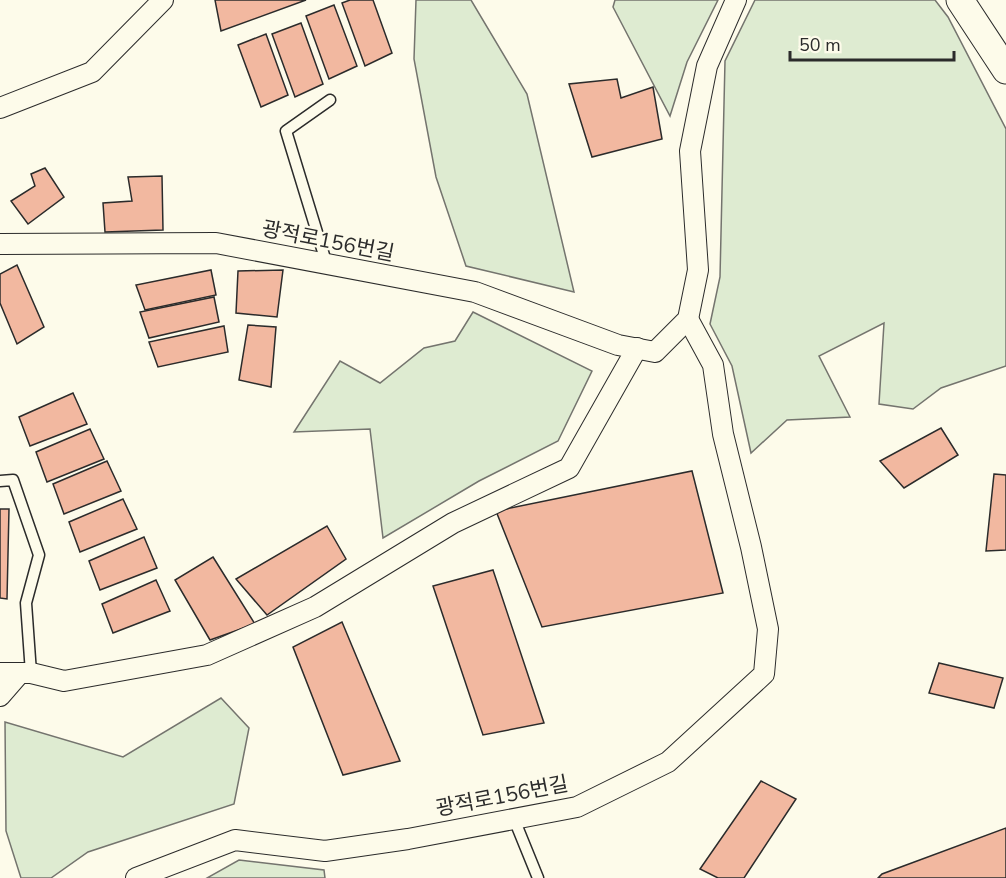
<svg xmlns="http://www.w3.org/2000/svg" width="1006" height="878" font-family="'Nunito Sans','Noto Sans KR',sans-serif">
	<style>
		.green { fill: #deebd1; stroke: #74746e; stroke-width: 1.5 }
		.building { fill: #f2b8a0; stroke: #2b2b2b; stroke-width: 1.5 }
		.lines { fill: none; stroke-linecap: round; stroke-linejoin: round }
		.lane-casing { stroke: #2b2b2b; stroke-width: 13 }
		.street-casing { stroke: #2b2b2b; stroke-width: 22 }
		.secondary-casing { stroke: #2b2b2b; stroke-width: 29 }
		.lane { stroke: #fdfbea; stroke-width: 10 }
		.street { stroke: #fdfbea; stroke-width: 20 }
		.secondary { stroke: #fdfbea; stroke-width: 27 }
		.labels { text-anchor: middle; stroke-width: 4.5; stroke-linejoin: round; paint-order: stroke }
		.street-label { font-size: 21px; fill: #2b2b2b; stroke: #fdfbea }
	</style>
	<rect width="100%" height="100%" fill="#fdfbea"/>
	<g class="green">
		<path d="M416 0H471L527 94 574 292 466 266 436 177 414 59Z"/>
		<path d="M615 0H718L687 62 670 116 613 7Z"/>
		<path d="M755 0H935L948 17 1006 129V366L941 388 913 409 879 404 884 323 819 356 850 417 787 420 751 453 732 366 710 324 720 277 725 61Z"/>
		<path d="M473 312 592 371 558 441 479 481 383 538 370 429 294 432 340 361 380 383 424 348 455 341Z"/>
		<path d="M221 698 249 728 234 804 88 852 51 878H21L6 831 5 722 123 757Z"/>
		<path d="M239 860 324 870 325 878H207Z"/>
	</g>
	<g class="building">
		<path d="M215 0H306L221 31Z"/>
		<path d="M350 0H373L392 53 365 66 342 3Z"/>
		<path d="M334 5 357 66 329 79 306 16Z"/>
		<path d="M301 23 323 84 295 97 272 34Z"/>
		<path d="M266 34 288 95 261 107 238 45Z"/>
		<path d="M617 79 621 98 653 87 662 139 592 157 569 84Z"/>
		<path d="M45 168 64 197 28 224 11 201 35 186 31 174Z"/>
		<path d="M162 176 163 230 105 232 103 203 132 201 128 177Z"/>
		<path d="M17 265 44 327 17 344 0 303V274Z"/>
		<path d="M211 270 216 295 145 310 136 285Z"/>
		<path d="M283 270 277 317 236 313 238 271Z"/>
		<path d="M214 297 219 322 149 338 140 312Z"/>
		<path d="M248 325 276 327 271 387 239 380Z"/>
		<path d="M224 326 228 352 158 367 149 342Z"/>
		<path d="M73 393 87 424 30 446 19 417Z"/>
		<path d="M941 428 958 455 904 488 880 461Z"/>
		<path d="M90 429 104 459 47 482 36 452Z"/>
		<path d="M107 461 121 491 64 514 53 484Z"/>
		<path d="M692 471 723 593 542 627 496 511Z"/>
		<path d="M994 474 1006 475V550L986 551Z"/>
		<path d="M123 499 137 529 80 552 69 522Z"/>
		<path d="M0 509H9L7 599 0 598Z"/>
		<path d="M327 526 346 559 267 615 236 579Z"/>
		<path d="M144 537 157 568 100 590 89 561Z"/>
		<path d="M213 557 255 624 210 640 175 580Z"/>
		<path d="M493 570 544 723 483 735 433 586Z"/>
		<path d="M156 580 170 611 113 633 102 604Z"/>
		<path d="M342 622 400 761 343 775 293 647Z"/>
		<path d="M939 663 1003 678 994 708 929 693Z"/>
		<path d="M761 781 796 799 744 878H718L700 869Z"/>
		<path d="M1006 828V878H878L882 874Z"/>
	</g>
	<g class="lines">
		<defs>
			<g id="lane">
				<path d="M327 265 286 131 330 100"/>
				<path d="M0 481 13 480 39 555 26 603 31 673"/>
				<path d="M514 819 538 878"/>
			</g>
			<g id="street">
				<path d="M0 108 92 72 163 0"/>
				<path d="M0 244 216 243 475 292 618 345 655 352 688 319 698 270 690 151 707 66 736 0"/>
				<path d="M0 673H31L64 681 207 655 315 607 453 523 569 468 637 348"/>
				<path d="M0 696 20 673"/>
				<path d="M136 878 235 840 325 851 408 839 577 807 668 762 764 674 768 629 751 547 723 434 713 365 688 319"/>
			</g>
			<path id="secondary" d="M960 0 1006 70"/>
		</defs>
		<use href="#lane" class="lane-casing"/>
		<use href="#street" class="street-casing"/>
		<use href="#secondary" class="secondary-casing"/>
		<use href="#lane" class="lane"/>
		<use href="#street" class="street"/>
		<use href="#secondary" class="secondary"/>
	</g>
	<g class="labels">
		<g class="street-label">
			<text transform="translate(328 241) rotate(11)" y="7">광적로156번길</text>
			<text transform="translate(502 796) rotate(-11)" y="7">광적로156번길</text>
		</g>
	</g>
	<path d="M790 51v9h164v-9" fill="none" stroke="#2b2b2b" stroke-width="3"/>
	<text x="799" y="51" font-size="18" fill="#2b2b2b" stroke="#fdfbea" stroke-width="4.5" paint-order="stroke">50 m</text>
</svg>
